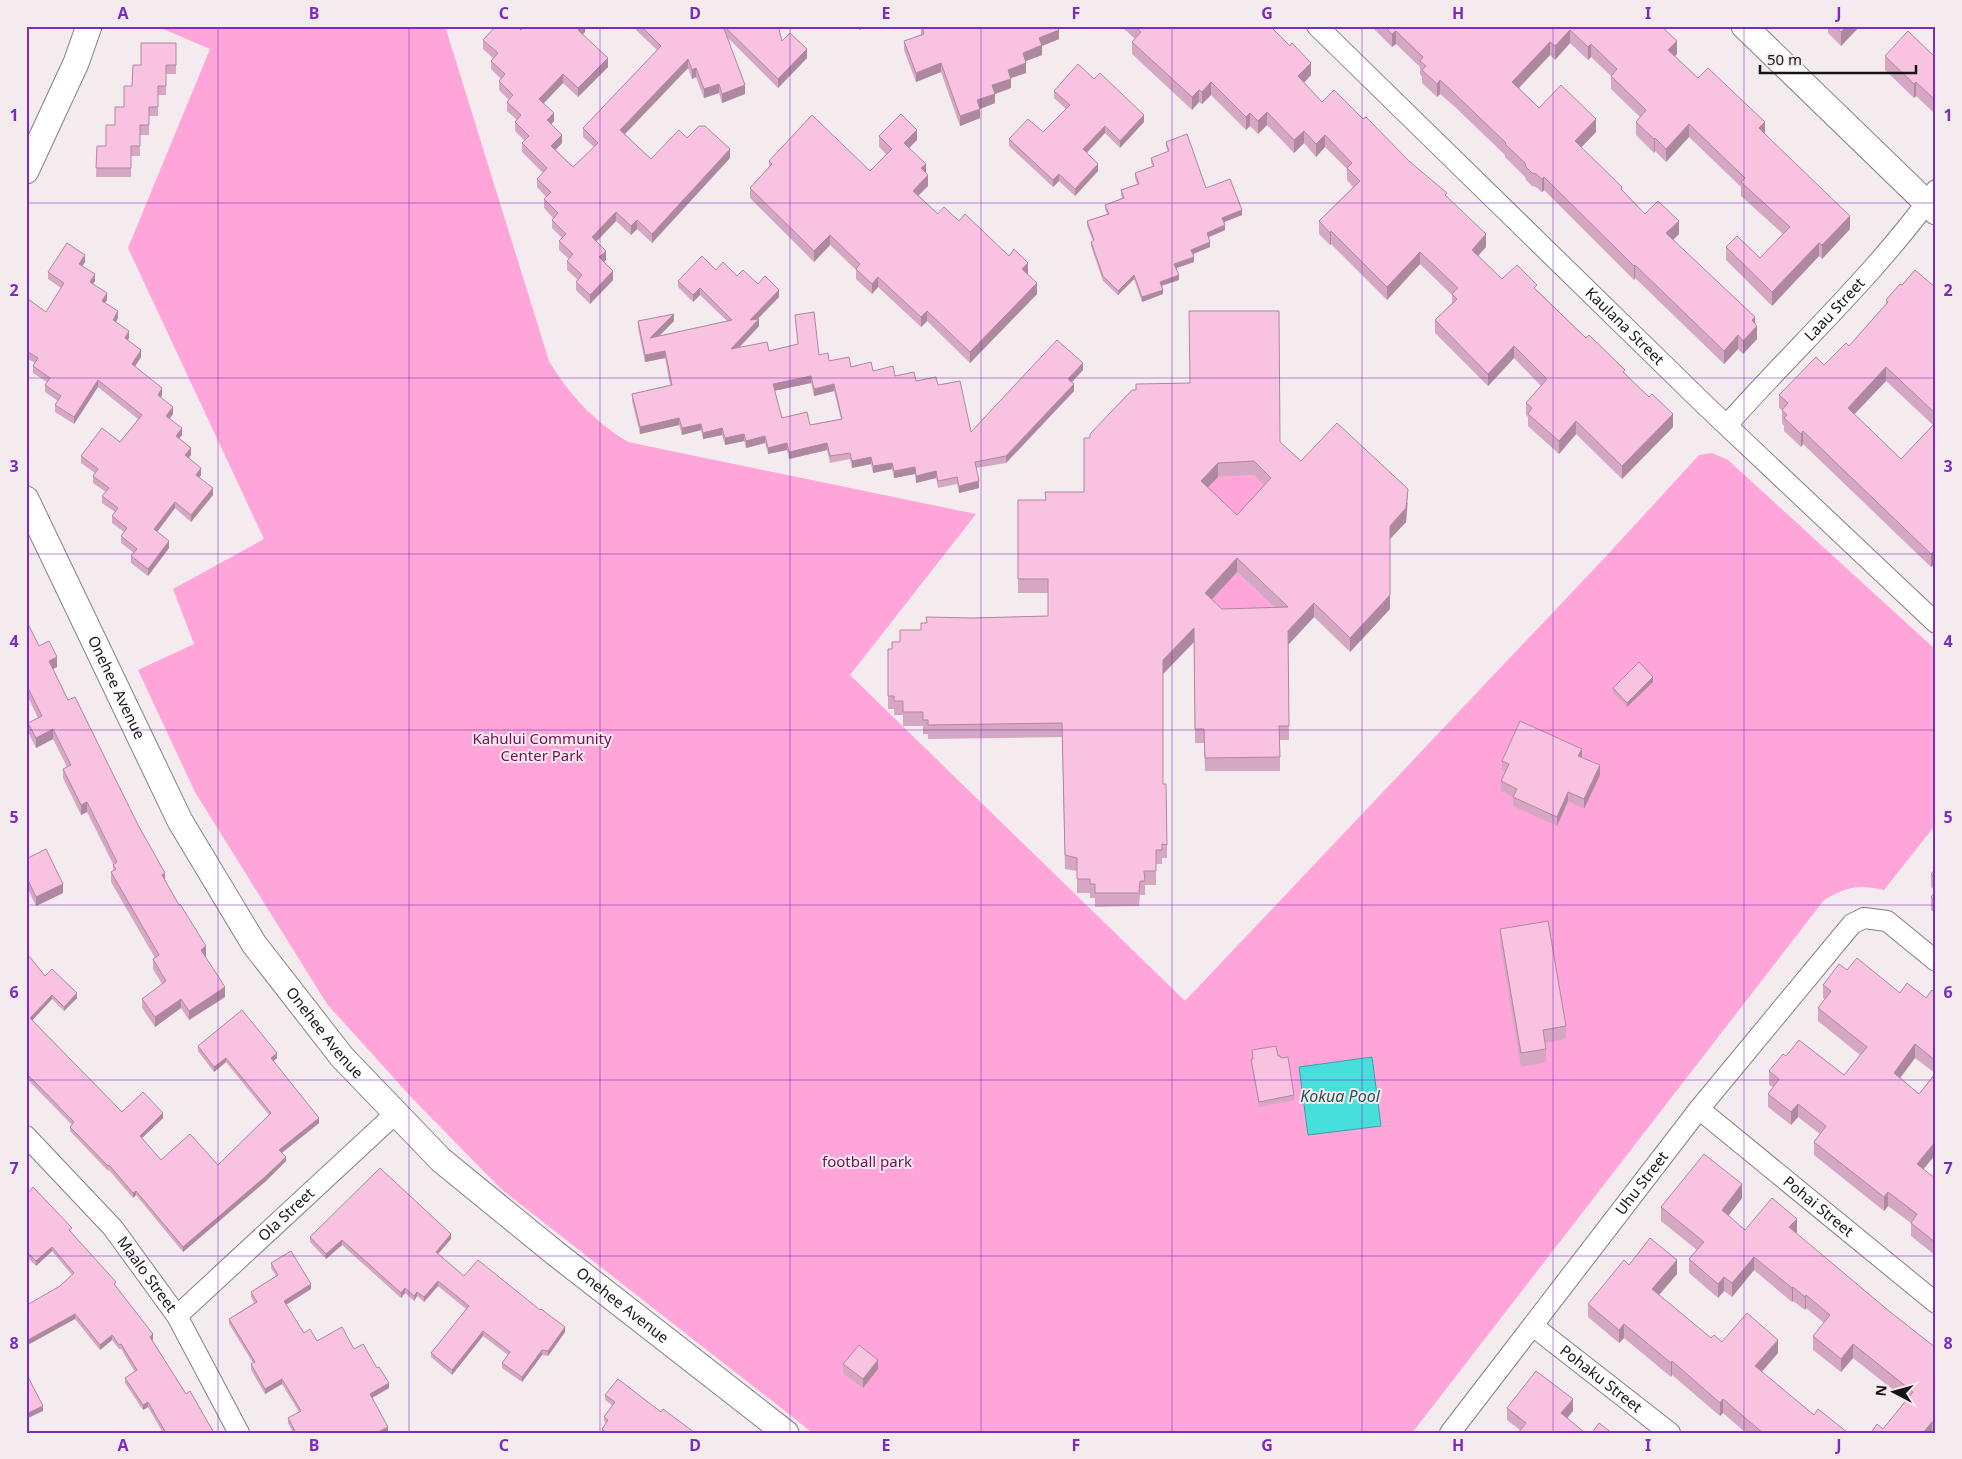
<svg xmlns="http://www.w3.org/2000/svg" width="1962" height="1459" font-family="'Noto Sans',sans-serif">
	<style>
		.green { fill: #ffa5da }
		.water { fill: #47dfdb; stroke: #39a2a0 }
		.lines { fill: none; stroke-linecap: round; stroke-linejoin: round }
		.minor-casing { stroke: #867f83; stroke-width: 22 }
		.tertiary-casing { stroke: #867f83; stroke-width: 27 }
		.minor { stroke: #fff; stroke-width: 20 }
		.tertiary { stroke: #fff; stroke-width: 25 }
		.wall { fill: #d6a7c2; fill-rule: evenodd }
		.shaded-wall { fill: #ae889e }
		.building { fill: #f9c2e1; stroke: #ae889e; fill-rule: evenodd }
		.grid { fill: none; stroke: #7b2cbf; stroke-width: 1; stroke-opacity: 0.55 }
		.labels { text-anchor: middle; stroke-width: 4; stroke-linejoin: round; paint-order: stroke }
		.street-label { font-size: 15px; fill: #171416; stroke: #f4ebef }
		.park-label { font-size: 15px; fill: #770c58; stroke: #f4ebef }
		.water-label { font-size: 16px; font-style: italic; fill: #1b5958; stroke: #f4ebef }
		.neatline { fill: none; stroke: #7b2cbf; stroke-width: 2 }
		.grid-label { font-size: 16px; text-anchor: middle; font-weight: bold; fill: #7b2cbf }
	</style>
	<rect width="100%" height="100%" fill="#f4ebef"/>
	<g class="green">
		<path d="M156 26H445L549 361C570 396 594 421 628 442L976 514 850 675 1185 1001 1611 551 1699 455 1712 453 1728 460 1936 650V824L1884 890C1857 884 1847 887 1824 900L1412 1433H813L501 1189 412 1098 327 1004 195 792 138 670 194 644 173 589 264 539 128 248 210 49Z"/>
		<path d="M1254 475 1271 491 1237 529 1190 507 1218 477Z"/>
		<path d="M1237 572 1274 607 1260 622 1222 623 1192 595Z"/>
	</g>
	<path class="water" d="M1372 1057 1381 1126 1308 1135 1299 1067Z"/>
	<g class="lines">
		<defs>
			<g id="minor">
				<path id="s1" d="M1317 26 1706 406 1936 623"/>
				<path id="s2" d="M1727 425C1796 347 1875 275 1936 190"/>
				<path id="s3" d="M1699 1109 1936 1303"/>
				<path id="s4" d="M26 1136 113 1228 177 1316 239 1433"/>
				<path id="s5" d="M177 1316 395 1114"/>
				<path id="s6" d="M1533 1326 1670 1433"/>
				<path id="s7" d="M1450 1433 1699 1109 1852 924 1864 918 1887 921 1936 961"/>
			</g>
			<g id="tertiary">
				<path d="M1744 26 1936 212"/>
				<path d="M26 171 76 63 89 26"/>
				<path id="s8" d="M26 499 180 821 254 944 342 1057 441 1160 555 1253 786 1433"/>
			</g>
		</defs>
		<use href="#minor" class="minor-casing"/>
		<use href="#tertiary" class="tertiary-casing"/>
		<use href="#minor" class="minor"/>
		<use href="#tertiary" class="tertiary"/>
	</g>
	<g class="wall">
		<path d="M585 26V32L583 34 608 67 578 97 563 83 544 103 554 121 551 124 562 143 556 150 573 167 594 147 583 137V128L657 50 636 30V26H778L782 41 807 58 778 88 728 38 745 94 722 103 719 93 704 98 696 77 692 79 688 68 625 134 651 159 687 138 730 158 652 243 637 229 631 235 616 221 596 242 606 260 604 262 613 280 590 304 576 290V282L578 280 567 270V261L569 259 559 250V241L562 238 552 228V220L553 218 544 208V199L546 197 537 187V179L543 173 522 152V143L525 141 515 131V122L517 120 507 111V102L509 100 499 90V81L501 79 491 69V61L493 58 483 49V40L521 30Z"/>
		<path d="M921 26H1058L1059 39 1042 46V55L1026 61V73L1011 78V88L995 94V103L980 109V118L960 126 941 72 916 82 904 50V41L921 35Z"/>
		<path d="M1121 26H1270L1311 75 1304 83 1322 102 1363 119 1410 162 1447 196 1486 247 1478 256 1502 279 1537 290 1586 338 1625 373 1673 427 1622 479 1576 434 1559 454 1528 426V417L1526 415V403L1541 386 1514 358 1488 386 1435 333V320L1452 303V295L1420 264 1387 300 1331 244 1330 245 1319 234V221L1353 187 1347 180V169L1325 147 1316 157 1304 143 1294 153 1267 125 1258 134 1250 126 1246 130 1211 95 1202 104 1199 102 1192 110 1132 54V42L1135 39Z"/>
		<path d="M1371 26H1661L1677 54 1675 56 1698 78 1765 134 1850 229 1822 259 1819 256 1772 306 1726 260V247L1760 258 1783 234 1741 196V187L1689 137 1666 162 1655 151 1654 153 1636 135V122L1640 117 1611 89V76L1591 57 1588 60 1570 43 1555 60 1550 55 1519 88 1539 108 1596 132 1581 147 1645 214 1679 234 1673 240 1755 324 1757 339 1743 354 1738 349 1724 364 1635 278 1634 280 1544 190 1542 192 1536 187 1532 186 1526 180 1525 177 1505 157V155L1454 106 1440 94 1437 97 1422 83V77L1420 74V67L1396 44 1392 47Z"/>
		<path d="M1828 26H1860L1841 46 1828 33Z"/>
		<path d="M176 43V74H166V95H158V116H149V135H140V156H131V177H96L97 146H106L124 107 141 65Z"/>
		<path d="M1885 56 1936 58 1933 112 1916 96 1914 98 1885 70Z"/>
		<path d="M1094 79 1144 122 1120 148 1105 133 1087 153 1098 171 1075 196 1059 181 1053 187 1009 146V139L1043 132 1066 109 1054 98V91Z"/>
		<path d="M879 136 917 140 909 148 926 173 928 186 918 195 938 214 959 221 1009 256 1028 273V274L1037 294 970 363 927 321 921 327 878 287 872 294 856 279V270L830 245 814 262 750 198V188L769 167V161L870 171 886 154 879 147Z"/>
		<path d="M1166 142 1206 188 1242 215 1224 222 1225 230 1208 237 1210 247 1192 254 1194 262 1176 268 1179 280 1162 286 1163 294 1142 302 1134 279 1118 295 1103 281 1091 246V242L1093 241 1087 226V221L1107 214 1105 209V205L1122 198 1121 195V190L1137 184 1135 178V173L1153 166 1151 163V158L1168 152 1166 146Z"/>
		<path d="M85 262 82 266 95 281 93 284 107 300 105 303 118 318 116 322 129 338 128 340 141 357 135 366 162 395 161 397 173 414 170 418 182 435 179 438 191 455 189 458 201 475 199 478 213 495 191 522 175 508 157 532 169 548 148 576 131 563V556L134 553 121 543V536L124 532 112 523V516L115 512 102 503V496L106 492 93 483V476L95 473 81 463V456L120 442 138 419 98 387 74 424 55 412V405L58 401 45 392V385L47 382 33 373V366L35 363 26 358V301L46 312 61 288 48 279V272Z"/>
		<path d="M716 270 737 276 758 284 779 297 757 319 759 326 739 348 769 351 798 344 795 315 819 355 829 361 895 376 916 381 938 385 971 432 1083 370 1072 382 1074 391 1006 463 976 468 979 488 959 493 957 484 938 488 936 478 916 483 915 474 894 478 892 469 873 473 871 464 852 468 850 459 830 463 827 450 789 459 787 450 768 454 765 443 746 448 744 441 725 445 722 435 703 439 701 430 682 435 679 425 640 434 632 401V394L670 385 665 358 645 362 638 328V321H674L659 336 727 321 700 295 693 302 678 287V281ZM811 383 814 396 834 391 841 419 810 425 782 418 774 391Z"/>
		<path d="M1902 285 1936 288V563L1931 567 1803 444 1801 447 1784 431V426L1782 423V410L1779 408V395L1824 365 1849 346 1886 304V300ZM1886 381 1933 425 1901 459 1854 414Z"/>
		<path d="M1280 442 1301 461 1408 503 1406 522 1390 539V609L1350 652 1314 617 1288 645 1289 740H1280V771H1205L1204 743H1195L1194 642 1163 674V784H1166L1167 858H1162V864H1156V885H1145V895H1140L1139 906 1095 907V898H1090V893H1077V871L1065 869 1062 737 928 739V734H923V726H903V715H894V709H888V649H892L921 630 927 623 972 618 1048 616V593H1018V500H1045L1084 492ZM1254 475 1264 485 1237 515 1208 487 1218 477ZM1237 572 1274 607 1222 609 1211 599Z"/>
		<path d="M26 620 39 646 57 667 53 669 68 700 206 956V957L225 997 189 1020 181 1008 155 1027 142 1008V999L162 984 153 969V959L155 958 111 882V872L113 871V864L87 812 81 815 63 778V769L67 767 53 739 36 748 28 732V723L38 718 26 693Z"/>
		<path d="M1653 682 1627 707 1613 693V688Z"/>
		<path d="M1582 757 1600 775 1584 809 1568 801 1557 826 1513 806V797L1501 791V781L1505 772 1502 770V761Z"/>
		<path d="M26 859 63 893 36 906 26 885Z"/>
		<path d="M1936 868V914L1931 910V897L1936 891 1931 887V874Z"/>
		<path d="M1500 929 1566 1026V1039L1545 1043 1546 1049V1062L1521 1067 1500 942Z"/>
		<path d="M26 958 45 976 77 998 64 1011 52 999 32 1020 122 1112 163 1118 142 1138 161 1160 218 1165 269 1115 226 1062 214 1072 198 1051V1046L277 1058 273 1061 319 1123 282 1153 286 1161 266 1181 183 1252 136 1195 133 1198 109 1170 108 1171 70 1131V1127L72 1125 26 1078Z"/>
		<path d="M1847 970 1900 993 1926 998 1936 994V1154L1923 1169 1936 1179V1256L1911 1236V1223L1888 1206 1884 1211 1814 1155V1142L1820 1134 1798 1117 1791 1125 1768 1107V1094L1773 1087 1769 1085V1071L1786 1056 1844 1075 1860 1055 1818 1021V1008L1825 999 1823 998V985ZM1915 1058 1935 1073 1919 1094 1900 1078Z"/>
		<path d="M1252 1050 1278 1056 1294 1095V1100L1259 1107 1251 1064V1059H1252Z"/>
		<path d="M26 1192 72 1233 116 1286 153 1339 152 1340 186 1394 214 1433H163L148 1407 143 1410 125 1383V1378L135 1372 121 1349H119L112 1340 100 1350 75 1319 60 1286 72 1275 52 1251 36 1266 26 1256Z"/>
		<path d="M1742 1198 1728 1216 1745 1230 1797 1232 1796 1233 1889 1311 1936 1348V1433H1871L1883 1429 1906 1400 1853 1358 1841 1372 1813 1350V1336L1824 1323 1806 1308 1805 1310 1793 1301 1792 1302 1754 1270 1732 1297 1724 1291 1718 1298 1689 1273V1259L1697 1250 1661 1221V1207Z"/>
		<path d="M310 1237 451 1239 438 1254 464 1276 565 1332 548 1356 542 1355 522 1382 502 1368V1363L508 1355 483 1336 452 1375 431 1357V1353L466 1309 438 1286 424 1302 417 1296 414 1301 405 1293 401 1298 342 1245 326 1259 310 1242Z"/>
		<path d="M271 1263 311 1289 286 1305 304 1333 317 1341 354 1349 389 1388 372 1398 388 1432 386 1433H293L288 1423V1418L299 1412 282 1384 265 1394 251 1370V1364L253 1363 229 1324V1319L254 1303 251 1297V1292L276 1276 271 1268Z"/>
		<path d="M1629 1265 1677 1274 1659 1295 1711 1338 1722 1342 1778 1353 1762 1372 1814 1415 1848 1433H1746L1723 1413 1720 1416 1672 1375 1671 1377 1624 1338 1619 1343 1588 1317V1304Z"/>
		<path d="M843 1364 878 1369 863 1388 843 1373Z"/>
		<path d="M605 1395 661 1412 695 1433H602V1429L606 1423 604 1421V1417L612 1405 605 1400Z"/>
		<path d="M1507 1408 1573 1411 1520 1430 1507 1420Z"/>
	</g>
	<g class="shaded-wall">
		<path d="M582 26H585V32L578 39V30Z"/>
		<path d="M859 26H870L859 30Z"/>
		<path d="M1847 26H1860L1841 46V32Z"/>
		<path d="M1059 30V39L1042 46V55L1023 62V53L1039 38Z"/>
		<path d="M1570 30V43L1555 60V46Z"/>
		<path d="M1396 31V44L1392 47V34Z"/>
		<path d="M1677 41V54L1668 63V50Z"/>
		<path d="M1550 42V55L1512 95V82Z"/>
		<path d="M1591 44V57L1588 60V47Z"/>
		<path d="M807 49V58L778 88V79Z"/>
		<path d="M608 58V67L578 97V88Z"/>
		<path d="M688 59V68L620 139V130Z"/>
		<path d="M941 63V72L916 82V73Z"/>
		<path d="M1026 63V73L1008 79V70Z"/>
		<path d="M1311 63V75L1298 89V76Z"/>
		<path d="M696 68V77L692 79V70Z"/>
		<path d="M563 74V83L539 108V99Z"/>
		<path d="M1011 79V88L992 95V85Z"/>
		<path d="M1440 80V94L1437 97V84Z"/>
		<path d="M1211 82V95L1202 104V92Z"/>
		<path d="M1916 82V96L1914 98V84Z"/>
		<path d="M719 84V93L704 98V89Z"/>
		<path d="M745 85V94L722 103V94Z"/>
		<path d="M1199 90V102L1192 110V97Z"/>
		<path d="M995 94V103L977 110V100Z"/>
		<path d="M1936 95V108L1933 112V98Z"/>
		<path d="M980 109V118L960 126V116Z"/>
		<path d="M1267 112V125L1258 134V121Z"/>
		<path d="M554 113V121L547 129V120Z"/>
		<path d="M1250 113V126L1246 130V117Z"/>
		<path d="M1144 115V122L1120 148V141Z"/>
		<path d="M1596 119V132L1575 154V141Z"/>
		<path d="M1765 122V135L1759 128Z"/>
		<path d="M1689 124V137L1666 162V149Z"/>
		<path d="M1105 126V133L1083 156V149Z"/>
		<path d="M917 130V140L904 153V143Z"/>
		<path d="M1304 131V143L1294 153V140Z"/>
		<path d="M562 135V143L551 154V146Z"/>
		<path d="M1325 135V147L1316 157V144Z"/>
		<path d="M1655 138V151L1654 153V139Z"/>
		<path d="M730 149V158L652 243V234Z"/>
		<path d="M926 164V174L921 168Z"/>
		<path d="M1098 164V171L1075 196V189Z"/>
		<path d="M1059 174V181L1053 187V180Z"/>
		<path d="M928 175V186L913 201V191Z"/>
		<path d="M1544 177V190L1542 192V179Z"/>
		<path d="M1242 210V215L1222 223V218Z"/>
		<path d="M616 212V221L592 246V237Z"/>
		<path d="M1850 216V229L1822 259V245Z"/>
		<path d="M637 220V229L631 235V226Z"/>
		<path d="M1679 221V234L1666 247V233Z"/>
		<path d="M1225 225V230L1207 238V233Z"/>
		<path d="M1331 231V244L1330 245V233Z"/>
		<path d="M1486 234V247L1472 262V250Z"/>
		<path d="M830 235V245L814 262V251Z"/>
		<path d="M1210 242V247L1191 255V250Z"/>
		<path d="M1819 243V256L1772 306V292Z"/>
		<path d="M606 251V260L599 266V257Z"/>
		<path d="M1420 252V264L1387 300V287Z"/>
		<path d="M85 255V262L79 271V264Z"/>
		<path d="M1194 257V262L1174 269V264Z"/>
		<path d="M1028 263V273L1022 279V269Z"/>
		<path d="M1635 265V278L1634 280V266Z"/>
		<path d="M613 271V280L590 304V295Z"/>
		<path d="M95 274V281L90 289V282Z"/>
		<path d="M1134 275V279L1118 295V291Z"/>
		<path d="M1179 275V280L1160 286V282Z"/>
		<path d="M878 277V287L872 294V284Z"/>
		<path d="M1037 283V294L970 363V352Z"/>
		<path d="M700 288V295L693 302V295Z"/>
		<path d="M779 290V297L750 327V320Z"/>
		<path d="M1163 290V294L1142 302V297Z"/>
		<path d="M107 293V300L102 307V301Z"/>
		<path d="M118 311V318L113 327V320Z"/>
		<path d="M927 311V321L921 327V317Z"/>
		<path d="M674 314V321L650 345V338Z"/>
		<path d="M1755 317V328L1757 326V339L1743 354V341L1752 320Z"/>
		<path d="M759 319V326L731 356V349Z"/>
		<path d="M129 331V338L125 345V338Z"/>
		<path d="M1738 335V349L1724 364V351Z"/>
		<path d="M1514 346V358L1488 386V374Z"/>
		<path d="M141 350V357L132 371V364Z"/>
		<path d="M665 351V358L645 362V355Z"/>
		<path d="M1083 363V370L1068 386V379Z"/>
		<path d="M1886 367V381L1848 421V408Z"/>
		<path d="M811 376V383L773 391V384Z"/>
		<path d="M98 380V387L74 424V417Z"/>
		<path d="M834 384V391L814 396V389Z"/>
		<path d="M1074 384V391L1006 463V456Z"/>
		<path d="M162 388V395L158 402V395Z"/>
		<path d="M173 407V414L166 423V416Z"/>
		<path d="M1673 414V427L1622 479V466Z"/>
		<path d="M679 418V425L640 434V427Z"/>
		<path d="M1576 421V434L1559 454V441Z"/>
		<path d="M701 424V430L682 435V428Z"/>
		<path d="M182 428V435L176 443V436Z"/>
		<path d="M722 428V435L703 439V433Z"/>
		<path d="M1803 431V444L1801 447V434Z"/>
		<path d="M744 434V441L725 445V438Z"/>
		<path d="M765 436V443L746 448V441Z"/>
		<path d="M787 443V450L768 454V448Z"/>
		<path d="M827 443V450L789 459V452Z"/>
		<path d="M191 448V455L185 462V455Z"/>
		<path d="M871 457V464L852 468V461Z"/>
		<path d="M892 463V469L873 473V466Z"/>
		<path d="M1218 463V477L1201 495V481Z"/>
		<path d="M915 467V474L894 478V471Z"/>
		<path d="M201 468V475L196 482V475Z"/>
		<path d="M936 471V478L916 483V476Z"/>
		<path d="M979 481V488L959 493V486Z"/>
		<path d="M213 488V495L191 522V515Z"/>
		<path d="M1408 489 1406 522 1390 539V526Z"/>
		<path d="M175 502V508L154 536V529Z"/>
		<path d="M169 541V548L148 576V569Z"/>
		<path d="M1936 549V563L1931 567V554Z"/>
		<path d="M1237 558V572L1205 607V593Z"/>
		<path d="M1390 595V609L1350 652V638Z"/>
		<path d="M1314 603V617L1288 645V631Z"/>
		<path d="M1194 628V642L1163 674V660Z"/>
		<path d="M57 657V667L49 671V661Z"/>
		<path d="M1653 677V682L1627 707V703Z"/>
		<path d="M53 729V739L36 748V738Z"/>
		<path d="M1582 749V758L1578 756Z"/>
		<path d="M1600 765V775L1584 809V799Z"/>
		<path d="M1568 792V801L1557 826V817Z"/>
		<path d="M87 802V812L81 815V805Z"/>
		<path d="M165 873V882L162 875Z"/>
		<path d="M63 884V893L36 906V897Z"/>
		<path d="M206 946V956L201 960V950Z"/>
		<path d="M225 987V997L189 1020V1011Z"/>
		<path d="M77 993V998L64 1011V1007Z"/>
		<path d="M52 995V999L30 1023V1018Z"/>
		<path d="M181 999V1008L155 1027V1017Z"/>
		<path d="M1915 1044V1058L1894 1086V1073Z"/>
		<path d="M277 1053V1058L271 1063V1058Z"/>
		<path d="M226 1058V1062L214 1072V1067Z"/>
		<path d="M1798 1104V1117L1791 1125V1112Z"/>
		<path d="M163 1113V1118L140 1140V1136Z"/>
		<path d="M319 1118V1123L279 1155V1150Z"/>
		<path d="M1936 1141V1154L1917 1177V1164Z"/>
		<path d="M286 1157V1161L266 1181 183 1252V1247Z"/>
		<path d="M1742 1184V1198L1722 1224V1210Z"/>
		<path d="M136 1191V1195L133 1198V1193Z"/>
		<path d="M1888 1192V1206L1884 1211V1197Z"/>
		<path d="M1797 1219V1232L1789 1241V1227Z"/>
		<path d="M451 1234V1239L436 1256V1252Z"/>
		<path d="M342 1240V1245L326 1259V1254Z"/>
		<path d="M52 1247V1251L36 1266V1261Z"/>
		<path d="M1754 1257V1270L1732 1297V1283Z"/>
		<path d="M1677 1260V1274L1652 1303V1289Z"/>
		<path d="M1724 1277V1291L1718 1298V1284Z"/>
		<path d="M438 1281V1286L424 1302V1297Z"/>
		<path d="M311 1284V1289L284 1306V1301Z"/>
		<path d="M1793 1287V1301L1792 1302V1288Z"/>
		<path d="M405 1288V1293L401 1298V1293Z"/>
		<path d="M417 1292V1296L414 1301V1296Z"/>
		<path d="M1806 1295V1308L1805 1310V1297Z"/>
		<path d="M75 1314V1319L26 1346V1341Z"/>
		<path d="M1624 1324V1338L1619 1343V1330Z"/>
		<path d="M565 1327V1332L548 1356V1351Z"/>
		<path d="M483 1331V1336L452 1375V1370Z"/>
		<path d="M153 1334V1339L150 1342V1337Z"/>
		<path d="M112 1335V1340L100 1350V1345Z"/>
		<path d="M1778 1340V1353L1755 1379V1366Z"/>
		<path d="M1853 1344V1358L1841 1372V1359Z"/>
		<path d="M542 1350V1355L522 1382V1377Z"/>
		<path d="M878 1360V1369L863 1388V1379Z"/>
		<path d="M1672 1361V1375L1671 1377V1363Z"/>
		<path d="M282 1379V1384L265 1394V1389Z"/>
		<path d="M389 1383V1388L370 1399V1394Z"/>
		<path d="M1573 1399V1411L1561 1426V1413Z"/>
		<path d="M1723 1399V1413L1720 1416V1403Z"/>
		<path d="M148 1402V1407L143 1410V1405Z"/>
		<path d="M43 1406V1411L26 1419V1414Z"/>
		<path d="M1932 1422V1433H1923Z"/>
		<path d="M388 1427V1432L386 1433H376Z"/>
	</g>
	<g class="building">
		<path d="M496 26H517L521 30 524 26H582L578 30 608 58 578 88 563 74 539 99 554 113 547 120 562 135 551 146 573 167 598 143 583 128 661 46 641 26H723L745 85 722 94 719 84 704 89 696 68 692 70 688 59 620 130 651 159 679 130 687 138 699 126H705L730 149 652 234 637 220 631 226 616 212 592 237 606 251 599 257 613 271 590 295 576 282 582 275 567 261 573 254 559 241 566 234 552 220 558 213 544 199 551 192 537 179 547 168 522 143 529 136 515 122 521 115 507 102 513 95 499 81 505 74 491 61 498 53 483 40Z"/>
		<path d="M724 26H778L782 41 790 33 807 49 778 79Z"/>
		<path d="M922 26H1058L1059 30 1039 38 1042 45 1023 53 1026 63 1008 70 1011 79 992 85 995 94 977 100 980 109 960 116 941 63 916 73 904 41 924 34Z"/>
		<path d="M1134 26H1270L1290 46 1292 43 1311 63 1298 76 1322 102 1334 90 1363 119 1366 117 1410 162 1447 193 1445 195 1486 234 1472 250 1502 279 1517 265 1537 285 1534 288 1586 338 1589 335 1625 370 1623 372 1649 397 1652 394 1673 414 1622 466 1576 421 1559 441 1528 414 1532 408 1526 403 1547 379 1514 346 1488 374 1435 320 1457 299 1452 294 1458 288 1420 252 1387 287 1331 231 1330 233 1319 221 1360 181 1347 168 1352 163 1325 135 1316 144 1304 131 1294 140 1267 112 1258 121 1250 113 1246 117 1211 82 1202 92 1199 90 1192 97 1132 42 1141 32Z"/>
		<path d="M1384 26H1661L1677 41 1668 50 1698 78 1708 68 1765 122 1759 128 1766 135 1850 216 1822 245 1819 243 1772 292 1726 247 1737 236 1760 258 1790 227 1741 182 1745 178 1689 124 1666 149 1655 138 1654 139 1636 122 1646 110 1611 76 1617 69 1591 44 1588 47 1570 30 1555 46 1550 42 1512 82 1539 108 1561 85 1596 119 1575 141 1622 187 1621 189 1645 214 1658 201 1679 221 1666 233 1755 317 1752 320 1757 326 1743 341 1738 335 1724 351 1635 265 1634 266 1544 177 1542 179 1536 174 1532 173 1526 167 1525 163 1505 144 1506 143 1454 93 1440 80 1437 84 1422 70 1426 66 1420 61 1423 57 1396 31 1392 34Z"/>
		<path d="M1835 26H1847L1841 32Z"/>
		<path d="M1908 31 1936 58V95L1933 98 1916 82 1914 84 1885 56Z"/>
		<path d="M141 43H176V65H166V86H158V107H149V125H140V146H131V168H96L97 146H106V125H115V107H124V86H132L133 65H141Z"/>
		<path d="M1078 64 1094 79 1100 73 1144 115 1120 141 1105 126 1083 149 1098 164 1075 189 1059 174 1053 180 1009 139 1028 119 1043 132 1070 105 1054 91Z"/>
		<path d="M901 114 917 130 904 143 926 164 921 168 928 175 913 191 938 214 944 207 959 221 965 214 1009 256 1014 249 1028 263 1022 269 1037 283 970 352 927 311 921 317 878 277 872 284 856 269 860 264 830 235 814 251 750 188 772 164 769 161 812 115 870 171 892 149 879 136Z"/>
		<path d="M1187 134 1206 188 1230 179 1242 210 1222 218 1225 225 1207 233 1210 242 1191 250 1194 257 1174 264 1179 275 1160 282 1163 290 1142 297 1134 275 1118 291 1103 276 1091 242 1094 240 1087 221 1109 214 1105 205 1124 198 1121 190 1139 184 1135 173 1154 166 1151 158 1169 151 1166 142Z"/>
		<path d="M67 243 85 255 79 264 95 274 90 282 107 293 102 301 118 311 113 320 129 331 125 338 141 350 132 364 162 388 158 395 173 407 166 416 182 428 176 436 191 448 185 455 201 468 196 475 213 488 191 515 175 502 154 529 169 541 148 569 131 556 137 549 121 536 127 528 112 516 118 508 102 496 109 488 93 476 98 469 81 456 102 428 120 442 142 415 98 380 74 417 55 405 61 396 45 385 50 378 33 366 38 358 26 351 27 340 26 339V301L28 299 46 312 64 283 48 272Z"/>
		<path d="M702 256 716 270 723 262 737 276 743 270 758 284 765 276 779 290 750 320 759 319 731 349 767 342 769 351 798 344 795 315 814 312 819 355 828 353 829 361 849 357 851 367 871 362 873 371 893 366 895 376 914 372 916 381 936 377 938 385 960 381 971 432 1057 340 1083 363 1068 379 1074 384 1006 456 975 462 979 481 959 486 957 477 938 481 936 471 916 476 915 467 894 471 892 463 873 466 871 457 852 461 850 453 830 456 827 443 789 452 787 443 768 448 765 436 746 441 744 434 725 438 722 428 703 433 701 424 682 428 679 418 640 427 632 394 672 385 665 351 645 355 638 321 674 314 650 338 732 320 700 288 693 295 678 281ZM811 376 814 389 834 384 842 419 810 425 807 412 782 418 773 384Z"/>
		<path d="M1915 270 1936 288V414L1886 367 1848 408 1901 459 1936 422V549L1931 554 1803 431 1801 434 1784 418 1787 415 1782 410 1788 403 1779 395 1816 357 1824 365 1846 343 1849 346 1888 302 1886 300 1900 284 1902 285Z"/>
		<path d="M1189 311H1279L1280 442 1301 461 1337 423 1408 489 1406 508 1390 526V595L1350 638 1314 603 1288 631 1289 726H1279L1280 757 1205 758 1204 729H1195L1194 628 1163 660V784H1166L1167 845 1162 844V850H1156V871H1144L1145 881H1140L1139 893H1095V884H1090V879H1077V858L1065 855 1062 723 928 725V720H923V712H903V701H894V696H888V649H892V642H900V630H921V623H927L926 617 972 618 1048 616V579H1018V500H1046L1045 492H1084V438H1090V434L1132 390H1136V384L1190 383ZM1254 461 1271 478 1237 515 1201 481 1218 463ZM1237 558 1288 607 1222 609 1205 593Z"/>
		<path d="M26 620 39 646 49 641 57 657 49 661 68 700 75 697 138 825 165 873 162 875 179 905 180 904 206 946 201 950 225 987 189 1011 181 999 155 1017 142 999 166 981 153 959 159 955 111 872 116 869 113 865 117 862 87 802 81 805 63 769 71 765 53 729 36 738 28 723 42 716 26 684Z"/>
		<path d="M1639 662 1653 677 1627 703 1613 688Z"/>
		<path d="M1520 721 1582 749 1578 756 1600 765 1584 799 1568 792 1557 817 1513 797 1517 789 1501 781 1509 764 1502 761Z"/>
		<path d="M46 849 63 884 36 897 26 876V859Z"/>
		<path d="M1936 868V878L1931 874Z"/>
		<path d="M1936 891V901L1931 897Z"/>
		<path d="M1548 921 1566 1026 1543 1030 1546 1049 1521 1053 1500 929Z"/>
		<path d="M29 956 45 976 52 969 77 993 64 1007 52 995 30 1018 122 1112 143 1092 163 1113 140 1136 161 1160 190 1134 218 1165 271 1113 226 1058 214 1067 198 1046 242 1010 277 1053 271 1058 319 1118 279 1150 286 1157 266 1176 183 1247 136 1191 133 1193 109 1165 108 1166 70 1127 74 1122 26 1073V958Z"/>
		<path d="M1857 958 1900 993 1907 983 1926 998 1932 990 1936 994V1061L1915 1044 1894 1073 1919 1094 1936 1073V1141L1917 1164 1936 1179V1243L1911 1223 1917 1214 1888 1192 1884 1197 1814 1142 1826 1126 1798 1104 1791 1112 1768 1094 1779 1079 1769 1071 1783 1054 1786 1056 1799 1040 1844 1075 1867 1047 1818 1008 1831 991 1823 985 1839 964 1847 970Z"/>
		<path d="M1276 1046 1278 1056H1280L1281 1058 1288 1057 1294 1095 1259 1102 1251 1059H1253L1252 1050Z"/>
		<path d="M1704 1154 1742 1184 1722 1210 1745 1230 1772 1198 1797 1219 1789 1227 1889 1311 1936 1348V1424L1932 1422 1923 1433H1871L1877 1424 1883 1429 1913 1392 1853 1344 1841 1359 1813 1336 1830 1315 1806 1295 1805 1297 1793 1287 1792 1288 1754 1257 1732 1283 1724 1277 1718 1284 1689 1259 1704 1242 1661 1207Z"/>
		<path d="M380 1168 451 1234 436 1252 464 1276 478 1260 540 1310 541 1309 565 1327 548 1351 542 1350 522 1377 502 1363 510 1352 483 1331 452 1370 431 1353 469 1306 438 1281 424 1297 417 1292 414 1296 405 1288 401 1293 342 1240 326 1254 310 1237Z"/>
		<path d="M33 1187 72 1228 69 1230 116 1282 114 1284 153 1334 150 1337 186 1394 190 1391 214 1433H166L148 1402 143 1405 125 1378 137 1370 121 1344 119 1345 112 1335 100 1345 75 1314 26 1341V1311L27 1310V1305L60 1286 74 1273 52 1247 36 1261 26 1251V1192L28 1193Z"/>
		<path d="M1650 1238 1677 1260 1652 1289 1711 1338 1714 1335 1722 1342 1747 1313 1778 1340 1755 1366 1814 1415 1818 1409 1848 1433H1763L1723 1399 1720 1403 1672 1361 1671 1363 1624 1324 1619 1330 1588 1304 1624 1260 1629 1265Z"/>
		<path d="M291 1251 311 1284 284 1301 304 1333 310 1329 317 1341 342 1327 354 1349 363 1344 377 1368 379 1367 389 1383 370 1394 388 1427 376 1433H296L288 1418 301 1411 282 1379 265 1389 251 1364 255 1362 229 1319 257 1302 251 1292 278 1275 271 1263Z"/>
		<path d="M859 1345 878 1360 863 1379 843 1364Z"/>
		<path d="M1536 1371 1573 1399 1561 1413 1585 1433H1518L1526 1423 1507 1408Z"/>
		<path d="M26 1373 43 1406 26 1414Z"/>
		<path d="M618 1379 661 1412 663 1409 695 1433H606L602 1429 608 1420 604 1417 615 1402 605 1395Z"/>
		<path d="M1599 1423 1612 1433H1592Z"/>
	</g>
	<path class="grid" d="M218 26V1433M409 26V1433M600 26V1433M790 26V1433M981 26V1433M1172 26V1433M1362 26V1433M1553 26V1433M1744 26V1433M26 203H1936M26 378H1936M26 554H1936M26 730H1936M26 905H1936M26 1080H1936M26 1256H1936"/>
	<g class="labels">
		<g class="street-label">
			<text dy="5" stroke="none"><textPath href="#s2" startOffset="158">Laau Street</textPath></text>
			<text dy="5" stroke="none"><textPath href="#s1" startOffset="430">Kaulana Street</textPath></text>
			<text dy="5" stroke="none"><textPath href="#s8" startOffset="209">Onehee Avenue</textPath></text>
			<text dy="5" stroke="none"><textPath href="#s8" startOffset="614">Onehee Avenue</textPath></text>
			<text dy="5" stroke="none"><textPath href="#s7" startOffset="315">Uhu Street</textPath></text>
			<text dy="5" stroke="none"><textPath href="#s3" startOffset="154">Pohai Street</textPath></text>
			<text dy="5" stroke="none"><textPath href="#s5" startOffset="149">Ola Street</textPath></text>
			<text dy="5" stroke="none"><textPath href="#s4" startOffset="184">Maalo Street</textPath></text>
			<text dy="5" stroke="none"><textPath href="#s8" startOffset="1019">Onehee Avenue</textPath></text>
			<text dy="5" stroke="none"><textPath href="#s6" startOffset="86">Pohaku Street</textPath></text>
		</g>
		<g class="park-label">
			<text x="542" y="744">Kahului Community<tspan x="542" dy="17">Center Park</tspan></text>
			<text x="867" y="1167">football park</text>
		</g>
		<g class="water-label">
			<text x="1340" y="1102">Kokua Pool</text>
		</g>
	</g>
	<rect width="1962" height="1459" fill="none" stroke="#f4ebef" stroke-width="55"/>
	<g transform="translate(1894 1392) rotate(276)" stroke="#f4ebef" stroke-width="4" paint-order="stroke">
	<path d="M0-4L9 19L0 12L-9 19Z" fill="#171416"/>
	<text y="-8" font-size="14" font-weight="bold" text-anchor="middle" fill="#171416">N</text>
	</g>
	<path d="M1760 65v8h156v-8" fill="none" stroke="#171416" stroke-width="2.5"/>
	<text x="1767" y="65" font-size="15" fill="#171416" stroke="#f4ebef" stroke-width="4" paint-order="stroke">50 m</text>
	<rect x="28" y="28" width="1906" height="1404" class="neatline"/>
	<g class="grid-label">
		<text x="123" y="19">A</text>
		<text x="314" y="19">B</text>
		<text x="504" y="19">C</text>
		<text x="695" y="19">D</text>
		<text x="886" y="19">E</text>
		<text x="1076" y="19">F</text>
		<text x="1267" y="19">G</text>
		<text x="1458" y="19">H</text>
		<text x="1648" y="19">I</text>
		<text x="1839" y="19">J</text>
		<text x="14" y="121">1</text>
		<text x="1948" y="121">1</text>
		<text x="14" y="296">2</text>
		<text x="1948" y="296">2</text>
		<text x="14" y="472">3</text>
		<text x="1948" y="472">3</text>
		<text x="14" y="647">4</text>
		<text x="1948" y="647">4</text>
		<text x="14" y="823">5</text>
		<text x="1948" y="823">5</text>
		<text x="14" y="998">6</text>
		<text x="1948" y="998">6</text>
		<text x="14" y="1174">7</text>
		<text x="1948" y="1174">7</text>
		<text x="14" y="1349">8</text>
		<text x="1948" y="1349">8</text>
		<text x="123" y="1451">A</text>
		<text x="314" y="1451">B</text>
		<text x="504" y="1451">C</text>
		<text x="695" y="1451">D</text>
		<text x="886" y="1451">E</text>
		<text x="1076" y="1451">F</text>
		<text x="1267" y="1451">G</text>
		<text x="1458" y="1451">H</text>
		<text x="1648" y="1451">I</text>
		<text x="1839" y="1451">J</text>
	</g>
</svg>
